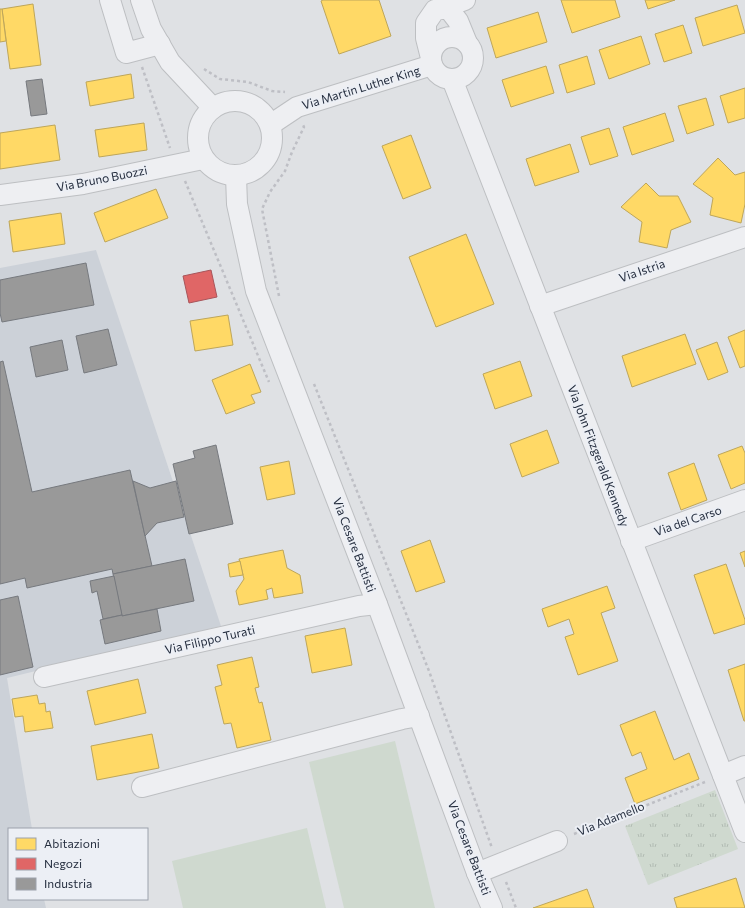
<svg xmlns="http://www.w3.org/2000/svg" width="745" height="908" font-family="Commissioner,sans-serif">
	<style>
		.built { fill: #ccd1d8 }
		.grass { fill: url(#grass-tufts) }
		.pitch { fill: #cfd9cf }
		.homes { fill: #ffd966; stroke: #bea65a }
		.shops { fill: #e06666; stroke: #a8555a }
		.industry { fill: #999; stroke: #76797e }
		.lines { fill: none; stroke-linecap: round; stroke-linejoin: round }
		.minor-casing { stroke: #bdbfc2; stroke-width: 22 }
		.path { stroke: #bebfc5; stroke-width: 2.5; stroke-dasharray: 3 3; stroke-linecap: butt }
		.minor { stroke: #eeeff2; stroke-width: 20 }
		.labels { text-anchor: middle; stroke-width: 4; stroke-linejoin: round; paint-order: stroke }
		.street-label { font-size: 12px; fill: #252e3f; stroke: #eceff5 }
	</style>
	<defs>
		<pattern id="grass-tufts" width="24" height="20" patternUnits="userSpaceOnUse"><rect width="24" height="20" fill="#cfd9cf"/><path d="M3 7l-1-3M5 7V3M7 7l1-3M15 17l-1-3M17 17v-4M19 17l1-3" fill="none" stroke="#b2bbb3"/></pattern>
	</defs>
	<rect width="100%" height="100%" fill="#dfe1e4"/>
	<path class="built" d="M96 250 221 626 7 678 32 829H9V899H44L46 908H0V268Z"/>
	<path class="grass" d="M715 790 738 849 648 885 625 826Z"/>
	<g class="pitch">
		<path d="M395 741 435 908H344L309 762Z"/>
		<path d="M307 828 326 908H183L172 861Z"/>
	</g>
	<g class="homes">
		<path d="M323 0H379L391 36 339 54 321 1Z"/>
		<path d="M561 0H615L620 17 572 33Z"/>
		<path d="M645 0H675L648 9Z"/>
		<path d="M33 4 41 65 10 69 2 9Z"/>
		<path d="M737 5 745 33 703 46 695 18Z"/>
		<path d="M0 9H2L6 41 0 42Z"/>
		<path d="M538 12 547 42 496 58 487 28Z"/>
		<path d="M683 25 692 53 664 62 655 34Z"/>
		<path d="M641 36 650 64 609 79 599 50Z"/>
		<path d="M587 56 595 84 567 93 559 65Z"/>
		<path d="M546 66 554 93 511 107 502 80Z"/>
		<path d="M131 74 134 98 90 106 86 82Z"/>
		<path d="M745 88V118L728 123 720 96Z"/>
		<path d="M706 98 714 125 687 134 678 106Z"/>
		<path d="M665 113 674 141 632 155 623 127Z"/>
		<path d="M144 123 147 150 99 157 95 130Z"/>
		<path d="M55 125 60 160 0 169V133Z"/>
		<path d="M609 128 618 156 590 165 581 137Z"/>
		<path d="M411 135 431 188 403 199 382 146Z"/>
		<path d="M570 144 579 172 535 186 526 159Z"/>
		<path d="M718 158 735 175 745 172V204L741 223 710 215 713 198 693 184Z"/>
		<path d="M646 183 659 196H678L691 222 671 230 667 248 639 242 642 222 621 207Z"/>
		<path d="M156 189 168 218 105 242 94 213Z"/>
		<path d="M61 213 65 244 13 252 9 221Z"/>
		<path d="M466 234 494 304 436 327 409 257Z"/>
		<path d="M228 315 233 345 195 351 190 321Z"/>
		<path d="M745 330V366L740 368 728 337Z"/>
		<path d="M685 334 696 364 632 387 622 356Z"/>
		<path d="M717 342 728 372 708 380 696 350Z"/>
		<path d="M520 361 532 396 495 409 483 374Z"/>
		<path d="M250 364 261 392 251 395 255 403 226 414 212 380Z"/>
		<path d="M547 430 559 463 522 477 510 444Z"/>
		<path d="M742 446 745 453V483L731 489 718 455Z"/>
		<path d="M289 461 295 494 267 500 260 467Z"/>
		<path d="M694 463 707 500 681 510 668 473Z"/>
		<path d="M430 540 445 582 416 592 401 551Z"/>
		<path d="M283 550 287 568 300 575 303 593 274 598 272 588 266 590 268 599 239 605 236 591 244 579 239 559Z"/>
		<path d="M745 551V567L740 553Z"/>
		<path d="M240 561 243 575 230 577 228 564Z"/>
		<path d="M726 564 745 620V624L714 634 694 575Z"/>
		<path d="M607 586 615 608 601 613 618 661 578 675 565 637 574 634 569 619 548 627 542 609Z"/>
		<path d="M345 628 352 665 312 673 305 636Z"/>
		<path d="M252 657 259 687 255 688 259 703 262 702 271 740 237 748 231 723 224 724 215 687 222 685 217 665Z"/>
		<path d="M745 664V721H744L728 670Z"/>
		<path d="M138 679 146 713 95 725 87 691Z"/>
		<path d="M37 695 39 704 45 703 46 712 50 711 53 728 25 732 23 716 15 717 12 699Z"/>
		<path d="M655 711 674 760 689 753 699 779 635 804 625 778 647 769 641 752 632 756 620 725Z"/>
		<path d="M152 734 159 768 97 780 91 746Z"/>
		<path d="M736 878 745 908H677L674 898Z"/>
		<path d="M587 889 594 908H533Z"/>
	</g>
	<path class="shops" d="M211 270 217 297 189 303 183 276Z"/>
	<g class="industry">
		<path d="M42 79 47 114 31 116 26 81Z"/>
		<path d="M86 263 94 305 2 322 0 313V280Z"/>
		<path d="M108 329 117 365 84 373 76 336Z"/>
		<path d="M62 340 68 370 36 377 30 347Z"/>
		<path d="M3 361 32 492 130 470 152 566 113 574 112 569 27 588 25 578 0 584V362Z"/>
		<path d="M216 445 233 524 189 534 173 464 195 458 193 451Z"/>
		<path d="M133 481 150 488 176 481 184 517 157 523 145 536Z"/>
		<path d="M185 559 194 601 122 616 113 574Z"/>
		<path d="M114 576 122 615 103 619 97 591 92 593 90 581Z"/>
		<path d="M18 596 33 667 0 675V600Z"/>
		<path d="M157 609 161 631 105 644 100 620 122 615V616Z"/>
	</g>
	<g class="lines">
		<defs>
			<g id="minor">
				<path d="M110 0 126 53 160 44"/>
				<path d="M141 0 151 29 170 62 213 108"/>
				<path d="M448 8 457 3 465 0"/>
				<circle cx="452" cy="58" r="21"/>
				<path d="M431 58 426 38V23L435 10 448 8 458 21 467 43"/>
				<path d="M452 79 745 832"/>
				<circle cx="235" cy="138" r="37"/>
				<path d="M270 125 297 107 432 65"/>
				<path d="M236 176 237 204 256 291 377 604 477 873 492 908"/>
				<path d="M0 195 83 184 203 159"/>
				<path d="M540 306 745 237"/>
				<path d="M631 541 745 500"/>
				<path d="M44 677 359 606 377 604"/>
				<path d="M723 775 745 766"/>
				<path d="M142 787 402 719 419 716"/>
				<path d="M477 873 557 841"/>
			</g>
		</defs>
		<use href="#minor" class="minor-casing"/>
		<g class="path">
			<path d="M142 67 170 148"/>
			<path d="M204 69 220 79 248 82 272 91 285 92"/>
			<path d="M185 181 269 382"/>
			<path d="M279 296 262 209 270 192 285 171 292 152 304 127 303 125"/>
			<path d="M314 384 429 671 492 848"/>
			<path d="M574 834 705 782"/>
			<path d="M506 882 516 908"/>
		</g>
		<use href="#minor" class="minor"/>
	</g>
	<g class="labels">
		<g class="street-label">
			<text transform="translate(361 88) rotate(-17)" y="4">Via Martin Luther King</text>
			<text transform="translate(102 179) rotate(-11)" y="4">Via Bruno Buozzi</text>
			<text transform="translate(642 271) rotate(-19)" y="4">Via Istria</text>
			<text transform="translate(598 456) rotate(69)" y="4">Via John Fitzgerald Kennedy</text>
			<text transform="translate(688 521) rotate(-19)" y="4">Via del Carso</text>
			<text transform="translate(354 545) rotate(69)" y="4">Via Cesare Battisti</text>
			<text transform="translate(210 640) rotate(-13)" y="4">Via Filippo Turati</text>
			<text transform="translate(611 819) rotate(-22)" y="4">Via Adamello</text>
			<text transform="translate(469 848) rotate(69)" y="4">Via Cesare Battisti</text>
		</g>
	</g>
	<rect x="8" y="828" width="140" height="72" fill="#eceff5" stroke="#9ca2ac"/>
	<rect x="16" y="838" width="20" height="12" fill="#ffd966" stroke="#9ca2ac"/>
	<text x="44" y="848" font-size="12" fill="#252e3f">Abitazioni</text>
	<rect x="16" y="858" width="20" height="12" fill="#e06666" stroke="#9ca2ac"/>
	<text x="44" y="868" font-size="12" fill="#252e3f">Negozi</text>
	<rect x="16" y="878" width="20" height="12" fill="#999999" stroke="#9ca2ac"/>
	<text x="44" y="888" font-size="12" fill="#252e3f">Industria</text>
</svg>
